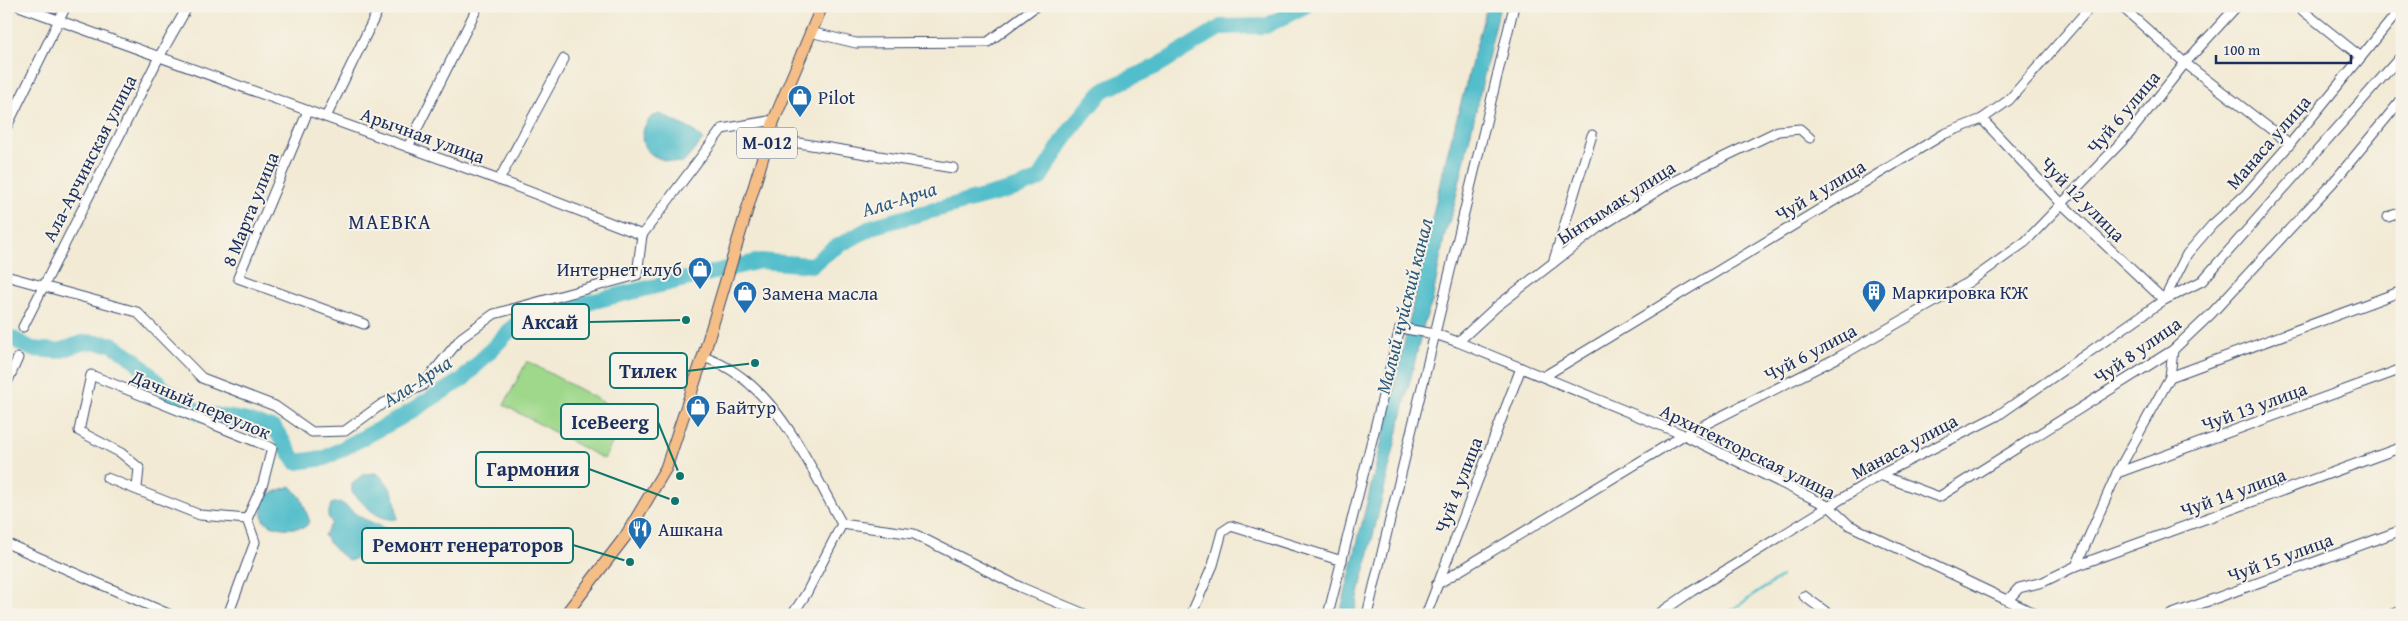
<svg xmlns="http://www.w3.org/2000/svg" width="2408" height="621" font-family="'Gentium Book Plus',serif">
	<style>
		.green { fill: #9fd88b; stroke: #5d8474 }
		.water { fill: #52becb; stroke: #367694 }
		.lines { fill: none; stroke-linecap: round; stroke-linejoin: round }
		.stream { stroke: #52becb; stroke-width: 2.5 }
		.river { stroke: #52becb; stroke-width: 16 }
		.minor-casing { stroke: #3b4b70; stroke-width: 11 }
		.major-casing { stroke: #3b4b70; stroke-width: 13 }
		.minor { stroke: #fff; stroke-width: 9 }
		.major { stroke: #f6be87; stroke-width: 11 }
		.labels { text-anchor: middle; stroke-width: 4; stroke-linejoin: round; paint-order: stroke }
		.shield { fill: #f7f3e8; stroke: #5d6a87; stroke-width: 1 }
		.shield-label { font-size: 18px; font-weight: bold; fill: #1b2f5e }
		.poi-label { font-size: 19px; fill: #1b2f5e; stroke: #f7f3e8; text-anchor: start }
		.street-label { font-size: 19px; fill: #1b2f5e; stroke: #f7f3e8 }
		.water-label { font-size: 20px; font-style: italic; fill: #2c5a7f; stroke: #f7f3e8 }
		.quarter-label { font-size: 21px; letter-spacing: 1px; fill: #1b2f5e; stroke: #f7f3e8 }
		.leader { fill: none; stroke: #0f766e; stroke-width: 2 }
		.callout-dot { fill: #0f766e; stroke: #f7f3e8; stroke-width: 2 }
		.callout { fill: #f7f3e8; stroke: #0f766e; stroke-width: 2 }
		.callout-label { font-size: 20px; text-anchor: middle; font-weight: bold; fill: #1b2f5e }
	</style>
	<rect width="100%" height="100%" fill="#f7f3e8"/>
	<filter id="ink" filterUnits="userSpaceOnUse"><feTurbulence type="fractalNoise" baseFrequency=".02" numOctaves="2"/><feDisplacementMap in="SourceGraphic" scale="10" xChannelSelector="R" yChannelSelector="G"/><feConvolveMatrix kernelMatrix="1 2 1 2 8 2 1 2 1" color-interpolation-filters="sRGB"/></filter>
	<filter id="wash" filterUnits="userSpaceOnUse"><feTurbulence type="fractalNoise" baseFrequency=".0096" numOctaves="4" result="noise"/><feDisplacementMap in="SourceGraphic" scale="20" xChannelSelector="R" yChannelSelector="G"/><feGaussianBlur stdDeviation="1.12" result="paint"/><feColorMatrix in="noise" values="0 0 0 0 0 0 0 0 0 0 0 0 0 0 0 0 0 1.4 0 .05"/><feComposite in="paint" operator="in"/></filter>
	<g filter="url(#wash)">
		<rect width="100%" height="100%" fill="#f2ead4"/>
		<path class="green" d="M527 361 627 415 604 459 504 405Z"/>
		<g class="water">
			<path d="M1487 6H1500L1453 210 1445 233 1432 302 1424 323 1415 360 1354 615H1340L1390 407 1443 170Z"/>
			<path d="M660 114 694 131 703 140 683 163C666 162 637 156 643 131 644 126 649 121 651 117Z"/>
			<path d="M376 473C392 484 397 500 397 519 378 522 364 504 352 492V483L364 474Z"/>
			<path d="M291 486 301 498 310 522 305 527C289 529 277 530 264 521L261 504 264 496Z"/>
			<path d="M339 502C348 506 351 511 359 516 370 523 382 525 392 533V539C375 541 365 554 350 561 338 553 331 547 324 535L332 523 328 516 331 504Z"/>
		</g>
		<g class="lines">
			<path class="stream" d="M1724 615 1781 577"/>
			<path class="river" d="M6 335 32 349 59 351 85 342 112 344 135 360 163 388 200 413 243 420 275 429 296 462 325 458 400 418 463 379 514 326 594 301 760 261 812 265 831 250 874 226 1017 188 1039 179 1068 133 1102 91 1157 66 1221 27 1266 26 1305 6"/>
		</g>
	</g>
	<g filter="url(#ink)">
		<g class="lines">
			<defs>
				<g id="minor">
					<path d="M19 6 499 180 642 235 722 129 774 120"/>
					<path d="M2121 6 2185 63 2290 144"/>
					<path d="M2297 6 2361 57"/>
					<path d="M810 32 856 43 988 42 1036 6"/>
					<path d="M308 111 238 278 364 324"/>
					<path d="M326 117 380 6"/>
					<path d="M1982 119 2062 204 2164 300 2187 254 2212 225 2246 194 2290 144 2402 7"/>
					<path d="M6 128 66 6"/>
					<path d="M768 138 953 168"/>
					<path d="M408 147 478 6"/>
					<path d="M499 180 564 59"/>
					<path d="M2388 217 2402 212"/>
					<path d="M1553 263 1592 135"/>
					<path d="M6 276 137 312 202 378 275 406 312 432 345 431 382 404 422 386 461 338 494 314 637 275 642 235"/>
					<path d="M23 327 159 57 188 6"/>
					<path d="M1458 342 1496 307 1598 228 1672 182 1778 131 1800 129 1810 138"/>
					<path d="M703 357C774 379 808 464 842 524L914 534 1020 587 1087 615"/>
					<path d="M1543 377 1944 134 1982 119 2009 100 2091 6"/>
					<path d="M2170 377 2402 291"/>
					<path d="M6 385 18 358"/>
					<path d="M2117 473 2402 369"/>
					<path d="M1880 475 1939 497 2173 350 2211 314 2336 179 2402 99"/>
					<path d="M107 478 200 515 247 519"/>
					<path d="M137 488 139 468 121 453 79 431 91 375 272 448 263 483 247 519 255 542 228 615"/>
					<path d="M6 543 171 615"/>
					<path d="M2076 566 2402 447"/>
					<path d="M1436 585 1684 435 1837 358 1910 316 1969 282 2025 242 2129 134 2185 63 2237 6"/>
					<path d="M1804 596 1830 615"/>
					<path d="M2008 600 2019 588 2043 582 2076 566 2117 473 2170 377 2173 350"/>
					<path d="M792 615 806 594 842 524"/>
					<path d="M1191 615 1213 565 1222 532 1231 526 1342 561"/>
					<path d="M1328 615 1400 328 1435 334 1458 342 1684 435 1830 507 1849 525 2038 615"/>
					<path d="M1367 615 1514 6"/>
					<path d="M1426 615 1521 368"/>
					<path d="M1657 615 1692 591 1880 475 1997 416 2164 300 2202 281 2402 55"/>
					<path d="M2170 615 2402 530"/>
					<path d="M2391 615 2402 611"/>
				</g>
				<path id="major" d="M565 615 625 537 666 468 703 357 774 120 822 6"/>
			</defs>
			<use href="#minor" class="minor-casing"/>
			<use href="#major" class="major-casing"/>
			<use href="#minor" class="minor"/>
			<use href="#major" class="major"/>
		</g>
	</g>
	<defs>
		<symbol id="shop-pin" viewBox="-11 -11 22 30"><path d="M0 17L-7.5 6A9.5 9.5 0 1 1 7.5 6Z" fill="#1f6fb2" stroke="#f7f3e8"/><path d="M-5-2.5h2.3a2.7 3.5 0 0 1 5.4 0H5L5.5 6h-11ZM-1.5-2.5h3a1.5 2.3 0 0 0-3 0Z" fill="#fff"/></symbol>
		<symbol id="building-pin" viewBox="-11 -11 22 30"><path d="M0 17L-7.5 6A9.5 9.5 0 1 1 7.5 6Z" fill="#1f6fb2" stroke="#f7f3e8"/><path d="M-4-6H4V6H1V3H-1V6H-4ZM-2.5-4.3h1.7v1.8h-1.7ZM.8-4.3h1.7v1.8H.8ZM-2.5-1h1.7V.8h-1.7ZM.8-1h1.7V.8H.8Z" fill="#fff"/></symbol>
		<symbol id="restaurant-pin" viewBox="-11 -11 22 30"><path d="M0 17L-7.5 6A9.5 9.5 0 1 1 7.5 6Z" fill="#1f6fb2" stroke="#f7f3e8"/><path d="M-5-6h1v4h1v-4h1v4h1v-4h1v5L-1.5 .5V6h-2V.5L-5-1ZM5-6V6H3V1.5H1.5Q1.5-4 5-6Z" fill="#fff"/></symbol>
	</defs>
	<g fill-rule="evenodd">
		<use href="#shop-pin" x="786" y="83" width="28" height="38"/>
		<use href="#shop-pin" x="686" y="255" width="28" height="38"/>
		<use href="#building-pin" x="1860" y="278" width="28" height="38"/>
		<use href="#shop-pin" x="731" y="279" width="28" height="38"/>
		<use href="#shop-pin" x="684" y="393" width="28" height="38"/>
		<use href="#restaurant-pin" x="626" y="515" width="28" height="38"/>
	</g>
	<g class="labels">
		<rect class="shield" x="737" y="127.5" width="60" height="31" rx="4"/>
		<g class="shield-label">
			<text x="767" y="149">М-012</text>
		</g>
		<g class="poi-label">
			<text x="818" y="104">Pilot</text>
			<text x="682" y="276" text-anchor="end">Интернет клуб</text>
			<text x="1892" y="299">Маркировка КЖ</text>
			<text x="762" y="300">Замена масла</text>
			<text x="716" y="414">Байтур</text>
			<text x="658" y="536">Ашкана</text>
		</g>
		<g class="street-label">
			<text transform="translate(2123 112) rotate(-50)" y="7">Чуй 6 улица</text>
			<text transform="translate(423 135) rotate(20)" y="7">Арычная улица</text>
			<text transform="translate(2268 142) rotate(-49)" y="7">Манаса улица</text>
			<text transform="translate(89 158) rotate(-63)" y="7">Ала-Арчинская улица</text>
			<text transform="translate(1820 190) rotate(-31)" y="7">Чуй 4 улица</text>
			<text transform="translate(2083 199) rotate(45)" y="7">Чуй 12 улица</text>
			<text transform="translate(1616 202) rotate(-33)" y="7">Ынтымак улица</text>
			<text transform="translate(250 209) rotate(-68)" y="7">8 Марта улица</text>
			<text transform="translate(2137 350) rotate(-35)" y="7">Чуй 8 улица</text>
			<text transform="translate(1810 352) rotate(-28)" y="7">Чуй 6 улица</text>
			<text transform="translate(201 404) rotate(23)" y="7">Дачный переулок</text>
			<text transform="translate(2254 406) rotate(-20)" y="7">Чуй 13 улица</text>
			<text transform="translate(1904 446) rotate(-28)" y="7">Манаса улица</text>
			<text transform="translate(1748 451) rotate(26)" y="7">Архитекторская улица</text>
			<text transform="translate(1458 485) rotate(-69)" y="7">Чуй 4 улица</text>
			<text transform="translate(2233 492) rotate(-20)" y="7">Чуй 14 улица</text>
			<text transform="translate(2280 557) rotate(-20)" y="7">Чуй 15 улица</text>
		</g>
		<g class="water-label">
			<text transform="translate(899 199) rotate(-17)" y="7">Ала-Арча</text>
			<text transform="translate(1404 306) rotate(-76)" y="7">Малый чуйский канал</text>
			<text transform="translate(417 381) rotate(-33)" y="7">Ала-Арча</text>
		</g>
		<g class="quarter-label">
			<text x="390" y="229">МАЕВКА</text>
		</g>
	</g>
	<path class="leader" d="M686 320L589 322M755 363L687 371M680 476L658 422M675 501L589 469M630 562L573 545"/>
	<g class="callout-dot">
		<circle cx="686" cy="320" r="5"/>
		<circle cx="755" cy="363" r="5"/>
		<circle cx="680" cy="476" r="5"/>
		<circle cx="675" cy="501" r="5"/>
		<circle cx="630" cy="562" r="5"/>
	</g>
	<g class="callout">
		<rect x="512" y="304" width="77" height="35" rx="5"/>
		<rect x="610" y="353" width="77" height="35" rx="5"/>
		<rect x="561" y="404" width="97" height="35" rx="5"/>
		<rect x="476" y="452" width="113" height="35" rx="5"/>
		<rect x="362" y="528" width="211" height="35" rx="5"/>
	</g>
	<g class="callout-label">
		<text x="550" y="329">Аксай</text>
		<text x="648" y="378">Тилек</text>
		<text x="610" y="429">IceBeerg</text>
		<text x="533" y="476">Гармония</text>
		<text x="468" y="552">Ремонт генераторов</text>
	</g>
	<rect width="2408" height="621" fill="none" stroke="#f7f3e8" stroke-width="25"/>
	<path d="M2216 55v8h135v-8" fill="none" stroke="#1b2f5e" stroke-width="2.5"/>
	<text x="2223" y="55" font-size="15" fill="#1b2f5e" stroke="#f7f3e8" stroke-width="4" paint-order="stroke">100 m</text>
</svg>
